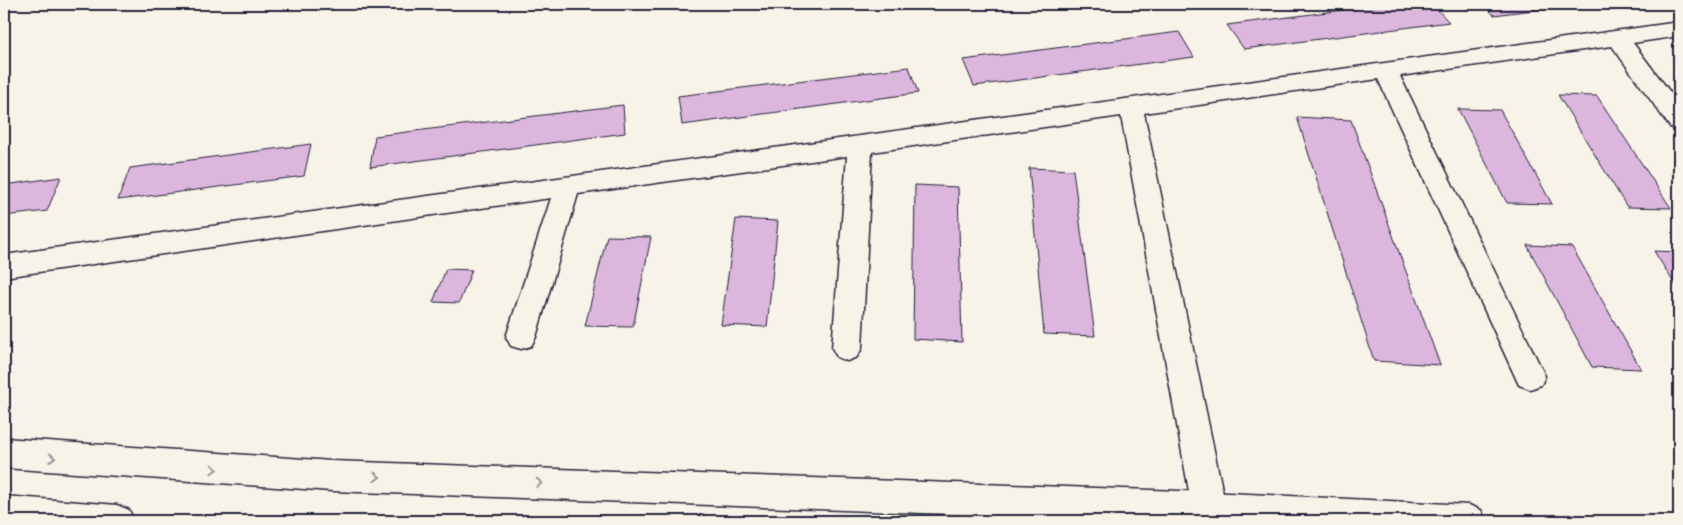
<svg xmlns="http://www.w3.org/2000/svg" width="1683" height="525" font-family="Kalam,sans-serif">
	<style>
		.building { fill: #ddb6dd; stroke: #22223b }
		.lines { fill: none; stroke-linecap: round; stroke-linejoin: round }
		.minor-casing { stroke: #22223b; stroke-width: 3 }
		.tertiary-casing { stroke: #22223b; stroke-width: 3 }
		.minor { fill: #f7f3e8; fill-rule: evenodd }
		.tertiary { fill: #f7f3e8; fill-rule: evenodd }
		.oneway { stroke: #97959a }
	</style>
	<rect width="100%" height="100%" fill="#f7f3e8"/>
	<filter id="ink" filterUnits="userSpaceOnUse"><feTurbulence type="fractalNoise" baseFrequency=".02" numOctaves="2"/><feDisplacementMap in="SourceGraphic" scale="10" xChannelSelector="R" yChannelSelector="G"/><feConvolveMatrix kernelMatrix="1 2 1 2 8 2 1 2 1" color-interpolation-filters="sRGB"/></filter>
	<g filter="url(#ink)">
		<g class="building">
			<path d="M1390 4H1432L1449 22 1244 49 1227 25Z"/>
			<path d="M1483 4H1580L1494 15Z"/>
			<path d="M1179 32 1194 57 974 86 963 60Z"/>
			<path d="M909 67 918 93 682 125 678 96Z"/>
			<path d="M1558 95 1597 96 1671 208 1627 207Z"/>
			<path d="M623 105 625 133 370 167 375 136Z"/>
			<path d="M1458 109 1500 110 1552 204 1507 203Z"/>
			<path d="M1297 117 1351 120 1440 365 1374 361Z"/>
			<path d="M311 144 304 176 118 200 130 168Z"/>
			<path d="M1029 168 1073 170 1095 336 1044 334Z"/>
			<path d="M61 177 47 211 4 216V185Z"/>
			<path d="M915 185 958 187 962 342 913 339Z"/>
			<path d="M736 219 778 221 767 327 721 325Z"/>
			<path d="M607 236 651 237 633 327 585 326Z"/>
			<path d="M1527 245 1572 247 1641 369 1592 367Z"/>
			<path d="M1654 251 1679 252V291Z"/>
			<path d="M446 269 472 270 459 303 433 302Z"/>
		</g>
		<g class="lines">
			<defs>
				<path id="minor" d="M1679 22V36L1633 43 1679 104V130L1670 127 1612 46 1400 76 1545 376 1541 385 1530 389 1519 385 1378 79 1144 113 1226 508 1221 519 1216 521 1197 519 1192 508 1121 116 872 152 862 348 857 357 847 361 837 357 832 348 847 156 578 194 536 337 531 346 521 349 511 346 506 337 551 198 4 277V255Z"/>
				<g id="tertiary">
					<path d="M4 438 332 461 1209 492 1469 505 1481 510 1486 521H1138L332 491 4 468Z"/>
					<path d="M4 496 117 505 129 510 134 521H4Z"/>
				</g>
			</defs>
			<use href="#minor" class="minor-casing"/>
			<use href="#tertiary" class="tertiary-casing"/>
			<use href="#minor" class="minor"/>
			<use href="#tertiary" class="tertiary"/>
		</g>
		<defs><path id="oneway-chevron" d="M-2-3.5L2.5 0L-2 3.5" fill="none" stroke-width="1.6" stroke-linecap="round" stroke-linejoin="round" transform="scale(1.25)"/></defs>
		<g class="oneway">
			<use href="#oneway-chevron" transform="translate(52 458) rotate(4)"/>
			<use href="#oneway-chevron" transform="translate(214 469) rotate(3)"/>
			<use href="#oneway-chevron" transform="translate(377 477) rotate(2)"/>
			<use href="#oneway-chevron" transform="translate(539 483) rotate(2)"/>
		</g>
	</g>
	<rect width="1683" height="525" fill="none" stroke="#f7f3e8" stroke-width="20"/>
	<rect x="10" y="10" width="1663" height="505" fill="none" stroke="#22223b" stroke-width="2" filter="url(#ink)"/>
</svg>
